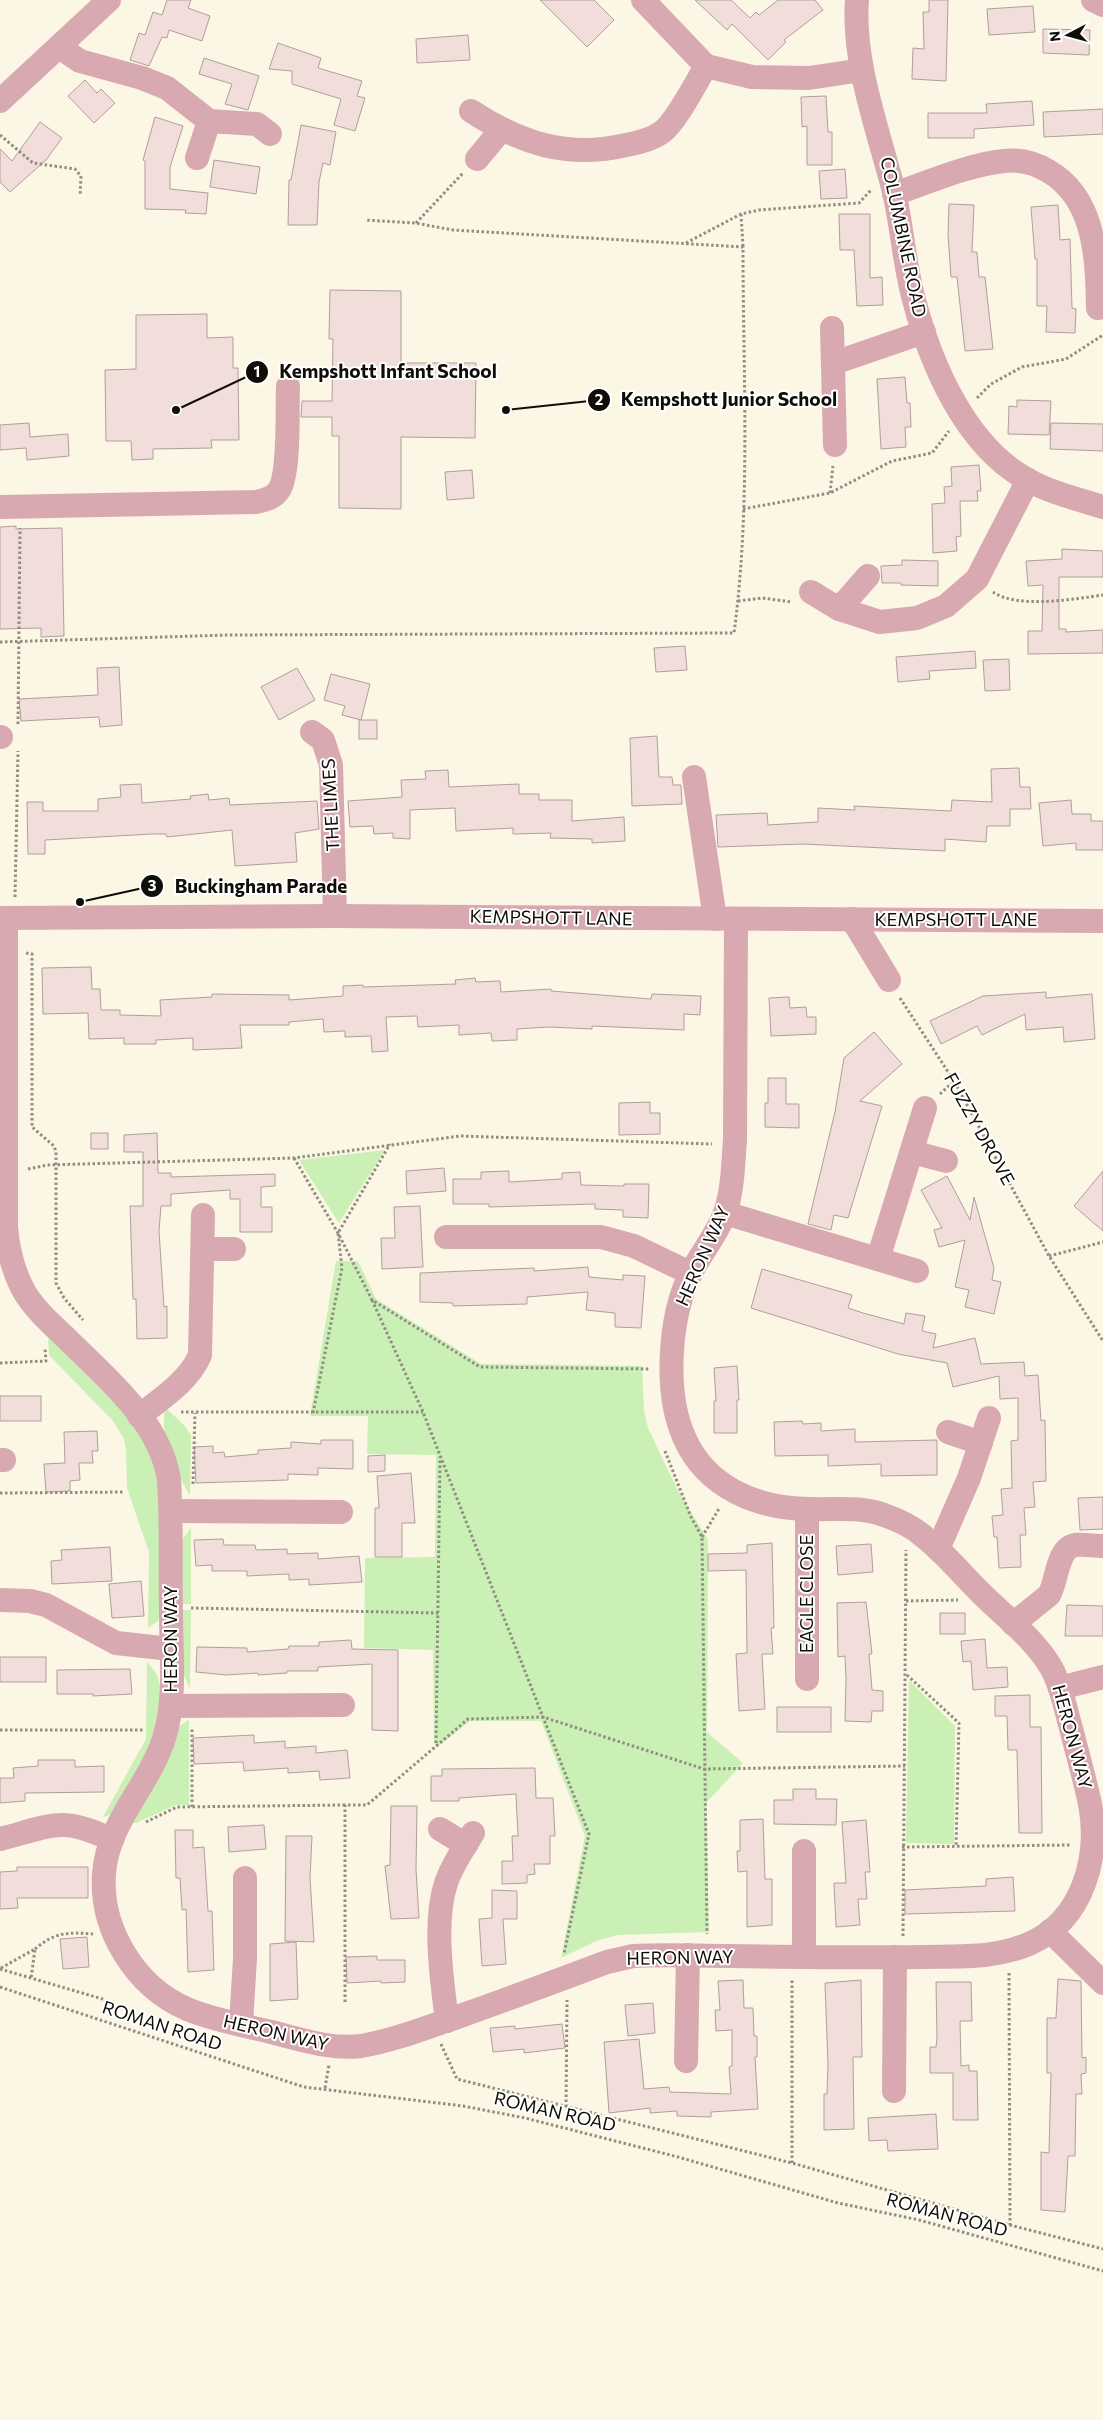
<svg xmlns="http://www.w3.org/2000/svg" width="1103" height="2420" font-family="Commissioner,sans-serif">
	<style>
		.green { fill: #caf0b6 }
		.building { fill: #f1ddda; stroke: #b19e9c }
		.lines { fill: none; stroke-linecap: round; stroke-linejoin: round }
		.path { stroke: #918d81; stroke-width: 3; stroke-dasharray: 2.5 2.5; stroke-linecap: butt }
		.minor { stroke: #d9a9b1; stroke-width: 24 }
		.labels { text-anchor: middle; stroke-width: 4; stroke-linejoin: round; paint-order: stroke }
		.street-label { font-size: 18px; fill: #0f0d08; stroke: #fff }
		.leader { fill: none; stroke: #0f0d08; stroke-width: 2 }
		.callout-dot { fill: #0f0d08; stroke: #fff; stroke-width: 2 }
		.mark-label { font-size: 15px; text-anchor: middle; font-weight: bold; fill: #fff }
		.callout-label { font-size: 19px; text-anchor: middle; font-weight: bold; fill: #0f0d08; stroke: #fff; stroke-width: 4; stroke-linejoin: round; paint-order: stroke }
	</style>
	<rect width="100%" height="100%" fill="#fcf6e5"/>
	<g class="green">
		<path d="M385 1150 339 1223 299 1160Z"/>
		<path d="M336 1261H358L376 1299 481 1364 642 1366 644 1411 648 1428 678 1491 708 1540 707 1732 743 1763 706 1803 709 1932 618 1935 596 1941 561 1958 585 1836 541 1721H470L436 1748 434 1742 433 1650 364 1648 365 1558 435 1557 436 1455 367 1454 368 1416H310Z"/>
		<path d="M48 1334 129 1418 145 1440 159 1475 160 1612 158 1621 148 1628 149 1552 127 1488 126 1449 124 1439 113 1421 49 1355Z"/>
		<path d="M167 1409 184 1425 191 1435 190 1496 180 1478 164 1428V1414Z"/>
		<path d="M191 1528V1604H180L182 1540Z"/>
		<path d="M180 1610H191L190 1689 183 1673Z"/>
		<path d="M147 1661 157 1675 161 1690 158 1733 112 1814 103 1817 146 1739Z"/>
		<path d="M909 1680 955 1726 954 1844 906 1843Z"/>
		<path d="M189 1720V1805H176L136 1823H132L166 1765 177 1732 181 1725Z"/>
	</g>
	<g class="building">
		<path d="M167 0H191L188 8 210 16 202 41 169 30 167 38 162 37 149 66 130 60 139 33 145 35 153 12 162 15Z"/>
		<path d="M540 0H594L614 20 587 47Z"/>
		<path d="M695 0H731L750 18 756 12 759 15 778 0H815L823 10 784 40 786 42 768 60 732 24 727 30Z"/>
		<path d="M929 0H948L946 81 912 79 913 48 924 49 923 12H929Z"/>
		<path d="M1033 6 1035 32 989 35 987 9Z"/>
		<path d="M1043 29 1090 30 1089 55 1043 53Z"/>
		<path d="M468 35 470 60 417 63 416 39Z"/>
		<path d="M278 43 321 58 318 68 362 81 357 96 365 98 355 131 334 125 341 99 292 84V71L269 69Z"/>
		<path d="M204 58 259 76 248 110 225 104 232 84 199 74Z"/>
		<path d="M85 80 97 93 101 89 115 103 94 123 68 96Z"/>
		<path d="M826 96 828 132H832V165H807V126L802 127 801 97Z"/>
		<path d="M1032 101 1034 125 974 129V138H928V113H987L986 104Z"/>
		<path d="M1103 109V134L1044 137 1043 112Z"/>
		<path d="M155 117 183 126 170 167V189L208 193 206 214 185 213 186 210 145 209V161L143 160Z"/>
		<path d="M40 122 62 138 46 160 10 192 0 182V149L12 161Z"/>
		<path d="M301 125 336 132 330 165 323 163 319 182 317 225H288L289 180H291Z"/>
		<path d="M214 160 260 167 256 194 210 187Z"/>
		<path d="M845 169 847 198 821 199 819 171Z"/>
		<path d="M949 204 974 205 972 252H977L979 277H985L993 349 965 351 957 277H951L948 235Z"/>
		<path d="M1058 205 1060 240 1070 239 1072 308 1076 309 1075 333 1046 332 1047 306H1037V259H1035L1031 207Z"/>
		<path d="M839 214H870V278L882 277 883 305 857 306 854 250H840Z"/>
		<path d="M330 290 401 291V363H476L475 438 401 437V509L339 508V436H332V417H301L302 401H332L333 339H329Z"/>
		<path d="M207 314V338L233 337V368H238L239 440H211L212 448 153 449V459L132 460 131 441H106L105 370 136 369V315Z"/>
		<path d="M905 377 907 403H910L911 427H905L906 447 881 449 877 379Z"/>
		<path d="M1017 400 1051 401 1049 435 1008 434 1009 406 1017 407Z"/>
		<path d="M29 423 30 437 68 434 69 456 27 460 26 448 0 450V425Z"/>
		<path d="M1051 423 1103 424V451L1050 449Z"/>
		<path d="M979 465 981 491H977L978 501H960L961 536 956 537 957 551 933 553 932 504 945 503 944 487 952 486 951 467Z"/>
		<path d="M472 470 474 498 447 500 445 472Z"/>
		<path d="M16 526V529L62 528 64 636 41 637V628L0 629V527Z"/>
		<path d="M1062 549 1103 551V577H1059V629H1066V632L1103 630V653L1028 654V631H1042L1043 585 1028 586 1026 561 1062 559Z"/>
		<path d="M902 560 938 561V586L901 585V583H882L881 566 902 565Z"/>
		<path d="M685 646 687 670 656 672 654 648Z"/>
		<path d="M975 651 976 668 929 671 930 679 898 682 896 657Z"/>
		<path d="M1009 659 1010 690 985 691 983 660Z"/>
		<path d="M119 667 122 725 100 727 99 717 21 721 19 699 98 695 97 668Z"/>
		<path d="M297 668 315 700 279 720 261 687Z"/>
		<path d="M331 674 370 684 361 720 342 715 345 706 324 700Z"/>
		<rect x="359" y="720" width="18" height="19"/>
		<path d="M657 736 659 777H672L673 785H681L682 804 632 806 630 738Z"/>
		<path d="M1019 768 1020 787H1030L1031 809H1010V826H987L986 842 945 839V851L803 844 718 847 716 815 767 813 768 825 818 822V808L855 810 854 806 951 811 952 800 992 802 991 769Z"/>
		<path d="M448 770 449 787 519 784V794H539V800H572V821L624 817 625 841 592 843V839L550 838 551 833 513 834V828L456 831 455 808 410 810V839L393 838V833L374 834 373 826 350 827 348 801 402 797 401 780 426 779 425 771Z"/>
		<path d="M141 784 142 803 191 799 190 796 208 794 209 800 229 798 230 805 317 801 319 829 295 833 297 862 235 866 232 830 167 837 166 834H152L45 840V854H28L27 802H43V811H98V799L121 797 120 785Z"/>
		<path d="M1071 800 1072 814H1091V821H1103V850H1076V843L1043 846 1039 803Z"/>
		<path d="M91 967 92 989H100L101 1010H120V1015L161 1016 160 1000 212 997V994L289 995V1000L343 996V986L363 985V987L456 984 455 980 475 978 476 982 500 981 501 992 551 989V991L651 999 652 994 701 996 700 1015 684 1014V1030L592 1026V1029L549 1027 517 1029V1040L492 1041 491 1033 459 1035V1025L418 1027 417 1016 386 1017 388 1051 372 1052 371 1036 345 1037V1031L324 1032 323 1019 289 1022V1025H240L242 1048 193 1050V1038L156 1040V1044H124V1038L89 1039 88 1013 43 1014 42 968Z"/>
		<path d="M1046 992V998L1092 994 1095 1039 1064 1042 1063 1027 1026 1030 1025 1014 982 1035 977 1026 941 1044 930 1021 983 996Z"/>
		<path d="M789 997 790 1008 806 1007 807 1017H816V1034L771 1036 769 998Z"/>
		<path d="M874 1032 902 1064 860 1101 882 1106 848 1218 834 1215 831 1230 808 1224 835 1112 844 1058Z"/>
		<path d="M768 1078H786V1104H799V1128L765 1127V1103H768Z"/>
		<path d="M650 1102V1113H660V1134L619 1135V1103Z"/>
		<rect x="91" y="1133" width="17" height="16"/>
		<path d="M157 1133 158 1173H171V1177L275 1174V1186L261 1187V1207H272V1232H240V1199H230V1190L171 1194V1206H161L159 1231 164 1307 167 1306V1338L137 1339 136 1299H133L130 1206H143V1152H124V1135Z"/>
		<path d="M444 1168 446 1191 407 1194 406 1171Z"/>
		<path d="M509 1171V1182L562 1179V1173L580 1172 581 1185 624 1186V1184H649L648 1218 623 1217V1210L595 1209V1204L489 1207V1204H453V1179H481V1172Z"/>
		<path d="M1103 1171V1231L1074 1206Z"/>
		<path d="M947 1176 970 1220 974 1197 994 1268 992 1280 1001 1282 994 1314 965 1307 969 1290 955 1287 965 1240 939 1247 934 1230 942 1228 921 1190Z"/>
		<path d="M420 1206 423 1267 382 1269 381 1238H395L394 1207Z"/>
		<path d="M588 1267 589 1277 623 1280V1275L645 1276 641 1328 615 1327V1313L586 1310 588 1292 527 1297V1304L453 1306V1303L420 1302V1273L534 1268V1271Z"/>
		<path d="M762 1269 852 1295 848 1308 863 1313 904 1324 906 1313 925 1316 922 1331 936 1334 933 1348 975 1338 981 1364 1024 1362 1025 1376 1038 1375 1041 1421 1045 1420 1046 1481 1033 1482 1035 1507 1024 1508 1026 1535H1020L1021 1567 999 1568 997 1537H994L992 1516 1003 1515 1001 1489 1012 1488 1011 1441 1018 1440V1398L1000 1399 999 1376 953 1387 947 1363 898 1354 751 1308Z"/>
		<path d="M737 1366 739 1400H737V1433H714V1401H716L714 1368Z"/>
		<rect x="0" y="1396" width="41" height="25"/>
		<path d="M802 1421 803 1424 821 1423V1431L855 1429V1442L937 1440V1475L881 1476V1464L828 1466V1455L775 1456 774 1422Z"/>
		<path d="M97 1431 98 1451H92L93 1463H79L80 1480 70 1481V1491L46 1492 44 1464 65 1463 64 1432Z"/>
		<path d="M321 1440H353V1469L318 1468V1475L288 1474V1480L196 1483 194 1447 213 1446V1453L224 1452 225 1457 258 1454V1450L291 1448V1442L321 1444Z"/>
		<path d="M385 1455V1471L368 1472V1456Z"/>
		<path d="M411 1473 415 1523H402V1557H375V1508H379L377 1476Z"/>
		<path d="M1103 1497V1529L1080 1530 1078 1498Z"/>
		<path d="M223 1539 224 1545H255L256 1550 287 1549V1554L318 1553V1559L359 1556 362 1582 309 1585V1579L289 1580V1574L247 1576V1571H212V1565L196 1566 194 1540Z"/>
		<path d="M772 1543 774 1628H771L773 1654H762L765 1709 739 1711 736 1654 747 1653 746 1570 708 1571V1554L747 1553V1545Z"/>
		<path d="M871 1544 873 1572 838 1575 836 1546Z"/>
		<path d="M110 1547 112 1581 52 1584 51 1561 62 1560 61 1550Z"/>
		<path d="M141 1581 144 1616 112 1618 109 1584Z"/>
		<path d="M866 1602 872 1654H869L872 1690 883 1691V1711H872L871 1722 845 1721 846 1679 845 1656 838 1657 837 1603Z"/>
		<path d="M1067 1605 1103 1606V1636H1065Z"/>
		<rect x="940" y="1613" width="25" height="21"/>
		<path d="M985 1639 987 1668 1007 1667 1008 1687 973 1690 971 1661 963 1662 961 1641Z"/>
		<path d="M351 1640 352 1649 398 1650V1731L372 1730V1664L318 1667V1671H287V1673L258 1675V1673L226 1675 196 1672 197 1647 247 1648V1652L288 1649 289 1646H319V1642Z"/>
		<rect x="0" y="1657" width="46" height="25"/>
		<path d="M130 1669 132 1694 93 1696V1694H57V1670Z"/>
		<path d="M1030 1695V1727H1041L1042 1833H1019L1017 1750H1008L1007 1716H995V1696Z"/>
		<rect x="777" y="1707" width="54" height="25"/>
		<path d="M254 1735V1743L285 1741V1748L316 1746V1753L347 1750 350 1778 320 1780 319 1771 288 1773V1768L244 1771 243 1762 194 1764 193 1738Z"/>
		<path d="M38 1760H75V1767L104 1766V1792L25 1793V1801L0 1803V1778H14L13 1768 38 1766Z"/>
		<path d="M535 1768 536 1798H553L555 1836H550V1864H534L535 1874 527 1875V1883L502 1884V1861H513L512 1836H518L516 1794 459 1798V1801H431V1776H442V1769Z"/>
		<path d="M793 1789H816V1799H837L836 1825 774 1824V1800H793Z"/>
		<path d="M391 1806H417L416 1869 419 1918 391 1919 385 1866 390 1865Z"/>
		<path d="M763 1819 765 1879H772V1925L747 1927V1871L738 1872 737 1851H740V1820Z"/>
		<path d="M866 1820 870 1872H865L867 1899H858L860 1925 836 1927 834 1883H846L842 1822Z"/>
		<path d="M264 1825 266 1849 229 1852 228 1827Z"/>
		<path d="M175 1830H193V1848L204 1847 208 1911H212L214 1970 188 1972 186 1909 182 1910 180 1878H176Z"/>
		<path d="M286 1836H312L310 1878 314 1942 285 1941Z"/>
		<path d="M17 1867H88V1898H17L18 1908 0 1909V1872L17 1871Z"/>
		<path d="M1013 1877 1015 1911 905 1914V1890L986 1886V1879Z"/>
		<path d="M492 1890 517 1891V1919H503L506 1964 482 1966 479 1919 492 1918Z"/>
		<path d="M87 1937 89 1967 63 1969 60 1939Z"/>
		<path d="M296 1942 298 1999 270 2001V1944Z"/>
		<path d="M377 1956V1960H405V1982L381 1983V1981L347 1983 346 1957Z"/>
		<path d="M1058 1979 1081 1981 1082 2058 1086 2057V2073L1081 2074 1082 2094H1076L1075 2156H1068L1065 2212 1041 2210V2152L1049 2153 1051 2073H1047V2018H1056Z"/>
		<path d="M743 1980 744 2008H753L754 2036H757V2057H755L758 2109 711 2112V2117L677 2116V2111L650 2113V2108L609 2113 604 2042 639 2039 644 2089 669 2087 670 2092 731 2094 729 2067 732 2066V2030L716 2031 715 2010H720L718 1981Z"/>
		<path d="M861 1980 862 2057H853L854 2129 824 2130V2094H827L828 2064 825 1983Z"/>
		<path d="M936 1982H971L972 2021H960L961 2066 969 2065V2071H977L978 2120H953V2073H930V2047H936L937 2037Z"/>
		<path d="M653 2003 655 2033 628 2036 625 2005Z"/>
		<path d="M562 2024 565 2048 524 2053V2049L493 2052 490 2028 515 2026V2029Z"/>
		<path d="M936 2114 938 2149 888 2151 887 2140 869 2141 868 2118Z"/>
	</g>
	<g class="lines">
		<g class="path">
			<path d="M0 135 33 163 75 169 81 176 80 196"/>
			<path d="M741 214 743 247"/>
			<path d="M416 223 463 173"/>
			<path d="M686 243 741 214 759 210 859 203 871 190"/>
			<path d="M977 398 991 384 1022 367 1066 359 1103 335"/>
			<path d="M830 493 833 466"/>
			<path d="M743 509 830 493 892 461 932 453 949 431"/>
			<path d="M993 592C1017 609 1075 599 1103 595"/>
			<path d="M738 601 762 598 792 602"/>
			<path d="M0 642 228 635 734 633C751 506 743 375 743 247L453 230 415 223 365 220"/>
			<path d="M18 724 20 528"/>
			<path d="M15 897 18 751"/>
			<path d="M26 953 32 954V1127L54 1146 56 1152V1283L64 1298 83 1320"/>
			<path d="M900 998 954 1081 1049 1256 1103 1341"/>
			<path d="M940 1094 954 1081"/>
			<path d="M294 1158 338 1233 372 1300 480 1367 649 1369"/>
			<path d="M28 1169 47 1165 294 1158 460 1136 712 1144"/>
			<path d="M1049 1256 1103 1242"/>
			<path d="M372 1300 423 1412 589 1834 564 1954"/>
			<path d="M0 1363 46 1361 45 1348"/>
			<path d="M181 1412H423"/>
			<path d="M313 1413 342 1268 338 1233 390 1144"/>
			<path d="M665 1451 691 1517 702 1537 707 1934"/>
			<path d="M193 1484 195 1413"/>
			<path d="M0 1493 124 1492"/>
			<path d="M702 1537 720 1507"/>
			<path d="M906 1601 958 1600"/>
			<path d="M191 1608 438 1613"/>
			<path d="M907 1675 959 1723 956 1847"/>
			<path d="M0 1730H144"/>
			<path d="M436 1743 440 1457"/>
			<path d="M192 1807V1728"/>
			<path d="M146 1822 177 1807 345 1805"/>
			<path d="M902 1847 1070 1845"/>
			<path d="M903 1936 906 1550"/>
			<path d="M35 1949C55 1932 68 1932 93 1934"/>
			<path d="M1 1968 35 1949 31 1979"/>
			<path d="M0 1969 106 2000"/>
			<path d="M1009 1973 1010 2225"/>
			<path d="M0 1987 304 2087 463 2106 525 2118 678 2157 838 2203 919 2220 1103 2271"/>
			<path d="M345 2002V1805H367L468 1719 543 1717 704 1769 905 1766"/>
			<path d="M441 2044 457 2079 792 2163 1010 2225 1103 2249"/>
			<path d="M325 2088 329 2065"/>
			<path d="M566 2107 567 2000"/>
			<path d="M792 2163V1978"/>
		</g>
		<g class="minor">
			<path d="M643 0 706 66 752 77 809 78 862 70"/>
			<path d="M857 0C852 62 879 132 894 192 902 226 904 262 913 296 930 363 965 446 1028 480 1051 493 1078 499 1103 507"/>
			<path d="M1093 0 1103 5"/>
			<path d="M59 47 80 61 142 78 167 88 209 121"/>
			<path d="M0 101 109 0"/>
			<path d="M471 111C520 143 568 159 626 145 637 143 653 139 662 132 676 122 697 81 706 66"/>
			<path d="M197 158 209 121 257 124 270 134"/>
			<path d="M477 159 501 130"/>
			<path d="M894 194C930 182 967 165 1004 161 1020 159 1035 163 1048 171 1096 198 1097 260 1098 308"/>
			<path d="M832 328 835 445"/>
			<path d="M834 363 924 332"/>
			<path d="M0 507 256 502C265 500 274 498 279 490 290 474 287 408 288 386"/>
			<path d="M811 592 839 609 880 622 917 618 946 606 977 579 1028 480"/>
			<path d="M839 609 868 576"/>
			<path d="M312 732 323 740 331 765 335 916"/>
			<path d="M0 737H1"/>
			<path d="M694 777 715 919"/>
			<path d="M0 918 335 916 1103 921"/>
			<path d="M6 918V1227C8 1250 13 1272 25 1293 35 1309 49 1322 63 1335 104 1376 160 1420 169 1480 172 1525 170 1569 171 1613 171 1653 176 1697 165 1735 151 1784 107 1822 104 1874 100 1930 136 1987 187 2009 213 2020 243 2025 271 2032 300 2039 331 2050 361 2046 396 2040 430 2026 463 2015 511 1998 559 1980 607 1962L633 1956C665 1954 697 1956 729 1956 793 1957 857 1958 921 1957 958 1956 996 1959 1031 1943 1083 1919 1100 1857 1090 1804 1085 1780 1078 1756 1072 1732 1066 1711 1062 1688 1052 1669 1036 1641 1009 1620 986 1598 965 1578 946 1554 923 1536 912 1526 898 1520 884 1515 861 1506 835 1510 811 1509 758 1509 706 1488 684 1437 664 1392 669 1314 692 1271 702 1252 717 1234 725 1213 733 1190 733 1164 735 1140L736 919"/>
			<path d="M852 919 889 980"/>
			<path d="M912 1152 946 1161"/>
			<path d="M725 1213 917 1271"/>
			<path d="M446 1237H601L634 1246 690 1273"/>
			<path d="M203 1249H234"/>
			<path d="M878 1259 925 1108"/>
			<path d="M139 1416C161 1399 189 1381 200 1355L203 1215"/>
			<path d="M948 1432 981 1443"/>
			<path d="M0 1460H4"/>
			<path d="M807 1509V1679"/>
			<path d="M171 1511 341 1512"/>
			<path d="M938 1549 969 1478 989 1418"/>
			<path d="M0 1600 30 1601 46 1605 116 1643 171 1649"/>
			<path d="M1013 1624 1049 1595C1057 1582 1057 1548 1075 1545 1084 1544 1094 1546 1103 1546"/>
			<path d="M1060 1688 1103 1677"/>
			<path d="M171 1706 343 1705"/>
			<path d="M440 1829 466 1845"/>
			<path d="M0 1839C52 1826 61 1815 112 1840"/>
			<path d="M804 1851V1957"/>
			<path d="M1050 1931 1103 1983"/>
			<path d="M447 2021C442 1980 433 1923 446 1883 452 1865 463 1850 473 1833"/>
			<path d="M241 2024 245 1958V1878"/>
			<path d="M686 2061 688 1955"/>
			<path d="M894 2091 895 1957"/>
		</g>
	</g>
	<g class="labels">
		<g class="street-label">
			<text transform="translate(903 237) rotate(78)" y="6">COLUMBINE ROAD</text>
			<text transform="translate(331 805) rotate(-93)" y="6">THE LIMES</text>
			<text transform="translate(551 918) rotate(1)" y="6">KEMPSHOTT LANE</text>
			<text x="956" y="926">KEMPSHOTT LANE</text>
			<text transform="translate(979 1129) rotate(61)" y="6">FUZZY DROVE</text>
			<text transform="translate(703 1256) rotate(-66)" y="6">HERON WAY</text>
			<text transform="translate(807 1594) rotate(-90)" y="6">EAGLE CLOSE</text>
			<text transform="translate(171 1639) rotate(-90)" y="6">HERON WAY</text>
			<text transform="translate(1072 1737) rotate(75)" y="6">HERON WAY</text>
			<text transform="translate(680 1958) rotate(-1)" y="6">HERON WAY</text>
			<text transform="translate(162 2026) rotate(18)" y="6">ROMAN ROAD</text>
			<text transform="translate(276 2033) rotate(13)" y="6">HERON WAY</text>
			<text transform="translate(555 2112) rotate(13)" y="6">ROMAN ROAD</text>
			<text transform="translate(947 2215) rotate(15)" y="6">ROMAN ROAD</text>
		</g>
	</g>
	<path class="leader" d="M176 410L257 372M506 410L599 400M80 902L152 886"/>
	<g class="callout-dot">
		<circle cx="176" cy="410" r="5"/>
		<circle cx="506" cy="410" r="5"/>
		<circle cx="80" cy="902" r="5"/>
		<circle cx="257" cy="372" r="12"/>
		<circle cx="599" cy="400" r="12"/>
		<circle cx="152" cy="886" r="12"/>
	</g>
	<g class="mark-label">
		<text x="257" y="377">1</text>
		<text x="599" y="405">2</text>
		<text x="152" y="891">3</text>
	</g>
	<g class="callout-label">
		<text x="388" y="378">Kempshott Infant School</text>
		<text x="729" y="406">Kempshott Junior School</text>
		<text x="261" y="893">Buckingham Parade</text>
	</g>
	<g transform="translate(1068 35) rotate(264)" stroke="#ffffff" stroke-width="4" paint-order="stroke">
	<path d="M0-4L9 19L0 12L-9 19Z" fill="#0f0d08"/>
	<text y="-8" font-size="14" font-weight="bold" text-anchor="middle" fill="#0f0d08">N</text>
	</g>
</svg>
